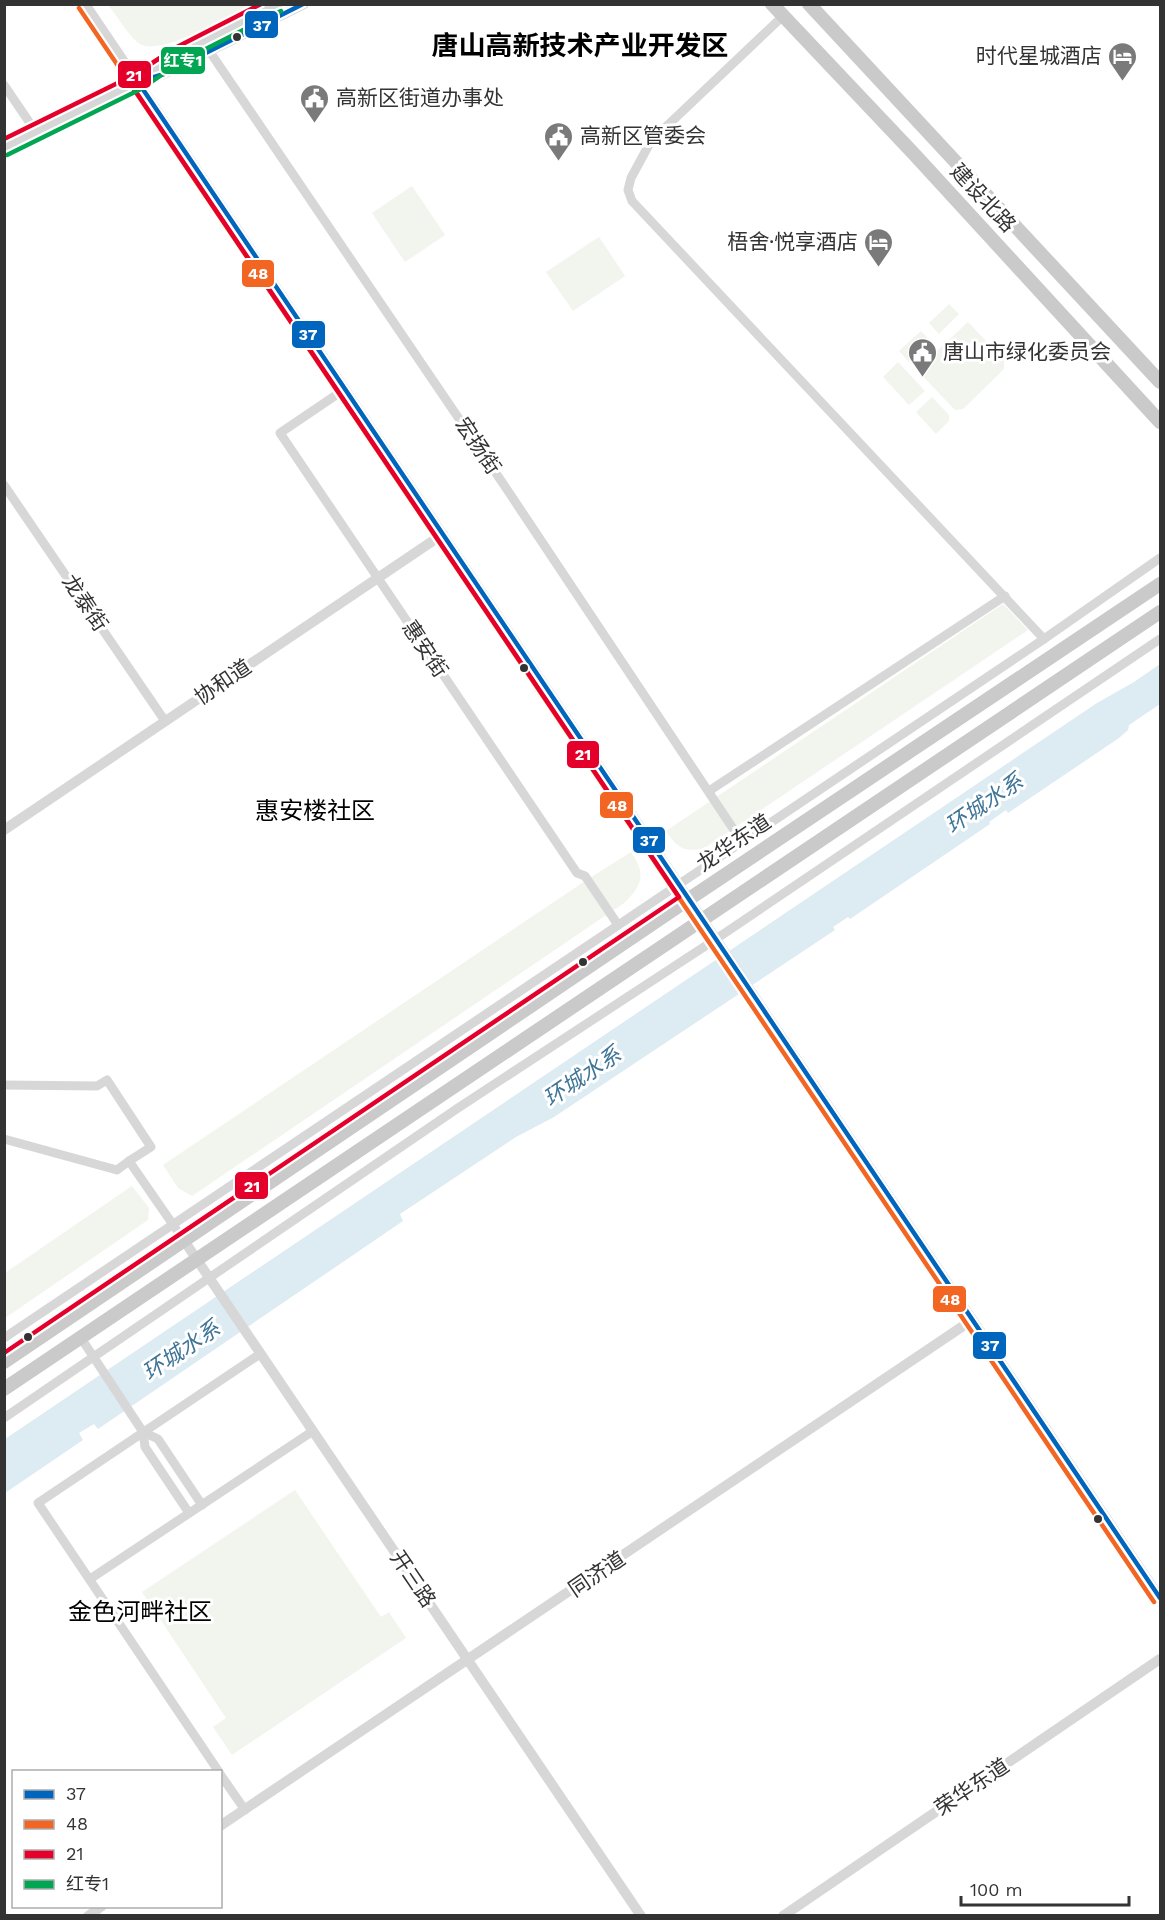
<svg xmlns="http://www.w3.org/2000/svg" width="1165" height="1920" font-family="'Work Sans','Noto Sans SC',sans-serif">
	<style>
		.green { fill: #f1f5ed }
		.water { fill: #ddebf3 }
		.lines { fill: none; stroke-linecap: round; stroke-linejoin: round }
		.minor { stroke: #d7d7d7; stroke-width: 9 }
		.tertiary { stroke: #d7d7d7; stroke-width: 10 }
		.primary { stroke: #cacaca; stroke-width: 14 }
		.bus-1-casing { stroke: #fff; stroke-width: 9 }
		.bus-2-casing { stroke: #fff; stroke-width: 9 }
		.bus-3-casing { stroke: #fff; stroke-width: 9 }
		.bus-4-casing { stroke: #fff; stroke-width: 9 }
		.bus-1 { stroke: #0065bd; stroke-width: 4.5 }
		.bus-2 { stroke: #f26522; stroke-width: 4.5 }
		.bus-3 { stroke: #e4002b; stroke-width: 4.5 }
		.bus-4 { stroke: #00a651; stroke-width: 4.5 }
		.bus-dot { fill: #333; stroke: #fff; stroke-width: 2 }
		.labels { text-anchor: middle; stroke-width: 6; stroke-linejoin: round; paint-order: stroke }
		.poi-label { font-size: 21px; fill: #333; stroke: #fff; text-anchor: start }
		.street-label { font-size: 21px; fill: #333; stroke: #fff }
		.water-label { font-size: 22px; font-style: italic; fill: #3f7597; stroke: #fff }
		.quarter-label { font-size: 24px; fill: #000; stroke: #fff }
		.district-label { font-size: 27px; font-weight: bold; fill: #000; stroke: #fff }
		.line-badge { stroke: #fff; stroke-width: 2 }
		.badge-label { font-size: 16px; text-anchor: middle; font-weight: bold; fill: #fff }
	</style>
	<rect width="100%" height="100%" fill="#fff"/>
	<g class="green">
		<path d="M108 5H252C230 15 161 57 140 44 129 37 117 15 108 5Z"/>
		<path d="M412 186 445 235 405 262 372 213Z"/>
		<path d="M599 237 625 276 573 311 546 272Z"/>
		<path d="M949 304 959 314 939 334 929 323Z"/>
		<path d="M968 322 1004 360V369L963 409 955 410 917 370Z"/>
		<path d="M921 331 931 342 909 362 899 351Z"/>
		<path d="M898 362 925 391 909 405 883 377Z"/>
		<path d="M932 397 949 415V421L936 434 916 412Z"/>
		<path d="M1003 604 1028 630 706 847C686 854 677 848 666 831Z"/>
		<path d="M631 852C646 874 643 885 624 903L192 1196 178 1188 163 1165 585 881Z"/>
		<path d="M132 1186 149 1208 148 1220 5 1318V1273Z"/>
		<path d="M295 1490 381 1617 389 1612 406 1638 232 1755 213 1727 226 1718 142 1592Z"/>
	</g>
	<path class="water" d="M1160 664V704L1129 725 1128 730 1119 738 1008 813 1006 810 989 822 990 824 850 919 848 917 833 927 835 930 554 1117 516 1137 400 1214 403 1221 98 1429 94 1424 79 1433 83 1440 5 1493V1439L1097 703 1134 682Z"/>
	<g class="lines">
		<g class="minor">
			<path d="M783 16 651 141 631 178 628 190 632 201 1044 639"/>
			<path d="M210 52 504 485 742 842"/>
			<path d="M4 85 36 132"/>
			<path d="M345 389 280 433 577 873 585 876 618 925"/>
			<path d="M4 485 165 721"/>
			<path d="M709 791 1005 596"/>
			<path d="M4 1085 97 1086 107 1080 151 1147 129 1161 185 1242"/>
			<path d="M4 1139 117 1170 129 1161"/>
			<path d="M4 1338 1044 639 1160 558"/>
			<path d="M81 1338 143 1432 145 1447 189 1513"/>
			<path d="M4 1418 458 1108 716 939 1160 639"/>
			<path d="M143 1432 158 1439 202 1505"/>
			<path d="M90 1579 313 1431"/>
			<path d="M219 1772 38 1503 260 1354"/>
			<path d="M220 1774 245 1810"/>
		</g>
		<g class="tertiary">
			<path d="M85 4 1160 1598"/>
			<path d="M149 79 164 74 304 4"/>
			<path d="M4 148 138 82 178 55 278 4"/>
			<path d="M4 830 443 534"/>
			<path d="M185 1242 641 1916"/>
			<path d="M220 1826 972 1320"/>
			<path d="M88 1916 102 1906"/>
			<path d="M783 1916 1160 1659"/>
		</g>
		<g class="primary">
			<path d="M772 4 914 154 1160 422"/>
			<path d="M809 4 1160 382"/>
			<path d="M4 1362 689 899 1160 584"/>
			<path d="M4 1389 1160 612"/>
		</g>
		<defs>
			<g id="bus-1">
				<path d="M138 82 1160 1598"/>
				<path d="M138 82 164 74 303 4"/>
			</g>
			<path id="bus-2" d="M79 8 1154 1602"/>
			<g id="bus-3">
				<path d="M4 139 134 75 175 48 261 4"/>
				<path d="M4 1353 679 897 132 86"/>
			</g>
			<path id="bus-4" d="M7 155 141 89 182 61 281 11"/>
		</defs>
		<use href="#bus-1" class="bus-1-casing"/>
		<use href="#bus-2" class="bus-2-casing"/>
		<use href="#bus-3" class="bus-3-casing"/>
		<use href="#bus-4" class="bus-4-casing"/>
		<use href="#bus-1" class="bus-1"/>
		<use href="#bus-2" class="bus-2"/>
		<use href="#bus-3" class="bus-3"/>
		<use href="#bus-4" class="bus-4"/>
	</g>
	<defs>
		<symbol id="hotel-pin" viewBox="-11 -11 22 30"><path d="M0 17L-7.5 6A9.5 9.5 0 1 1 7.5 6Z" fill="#7a7a7a" stroke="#fff"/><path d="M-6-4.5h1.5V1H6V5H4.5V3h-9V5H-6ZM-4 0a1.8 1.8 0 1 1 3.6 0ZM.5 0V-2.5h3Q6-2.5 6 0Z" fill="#fff"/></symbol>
		<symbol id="civic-pin" viewBox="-11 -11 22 30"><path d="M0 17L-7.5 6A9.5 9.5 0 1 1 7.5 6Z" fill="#7a7a7a" stroke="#fff"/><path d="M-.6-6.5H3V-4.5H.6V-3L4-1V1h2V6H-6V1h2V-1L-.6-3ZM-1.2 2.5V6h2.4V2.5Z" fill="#fff"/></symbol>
	</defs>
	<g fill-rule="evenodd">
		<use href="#hotel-pin" x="1106" y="40" width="33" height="45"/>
		<use href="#civic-pin" x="298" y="82" width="33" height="45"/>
		<use href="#civic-pin" x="542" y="120" width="33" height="45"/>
		<use href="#hotel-pin" x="862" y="226" width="33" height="45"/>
		<use href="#civic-pin" x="906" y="336" width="33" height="45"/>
	</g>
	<g class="bus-dot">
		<circle cx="237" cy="37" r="5"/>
		<circle cx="524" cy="668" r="5"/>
		<circle cx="583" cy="962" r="5"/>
		<circle cx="28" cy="1337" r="5"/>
		<circle cx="1098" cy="1519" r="5"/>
	</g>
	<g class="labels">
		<g class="poi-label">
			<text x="1102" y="63" text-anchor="end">时代星城酒店</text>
			<text x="336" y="105">高新区街道办事处</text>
			<text x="580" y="143">高新区管委会</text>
			<text x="858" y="249" text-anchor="end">梧舍·悦享酒店</text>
			<text x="943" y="359">唐山市绿化委员会</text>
		</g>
		<g class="street-label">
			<text transform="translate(983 198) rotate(47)" y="7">建设北路</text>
			<text transform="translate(478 446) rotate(56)" y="7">宏扬街</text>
			<text transform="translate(85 603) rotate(56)" y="7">龙泰街</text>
			<text transform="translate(425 649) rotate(56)" y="7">惠安街</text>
			<text transform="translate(223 682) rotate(-34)" y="7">协和道</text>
			<text transform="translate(734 843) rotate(-34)" y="7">龙华东道</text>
			<text transform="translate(597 1574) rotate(-34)" y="7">同济道</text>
			<text transform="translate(413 1579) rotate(56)" y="7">开三路</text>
			<text transform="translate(972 1787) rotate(-34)" y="7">荣华东道</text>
		</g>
		<g class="water-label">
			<text transform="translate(984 803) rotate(-34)" y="8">环城水系</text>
			<text transform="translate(582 1076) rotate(-34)" y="8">环城水系</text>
			<text transform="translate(181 1350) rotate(-34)" y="8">环城水系</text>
		</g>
		<g class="quarter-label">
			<text x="315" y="819">惠安楼社区</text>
			<text x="140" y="1620">金色河畔社区</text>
		</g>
		<g class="district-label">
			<text x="580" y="55">唐山高新技术产业开发区</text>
		</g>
	</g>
	<g class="line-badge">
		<rect x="244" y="10" width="35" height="29" rx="6" fill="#0065bd"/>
		<rect x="160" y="46" width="46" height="29" rx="6" fill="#00a651"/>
		<rect x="117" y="60" width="35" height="29" rx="6" fill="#e4002b"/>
		<rect x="241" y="259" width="34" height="29" rx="6" fill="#f26522"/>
		<rect x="291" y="320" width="35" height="29" rx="6" fill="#0065bd"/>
		<rect x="566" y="740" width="34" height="29" rx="6" fill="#e4002b"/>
		<rect x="599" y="791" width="35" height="28" rx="6" fill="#f26522"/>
		<rect x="632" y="826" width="34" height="28" rx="6" fill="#0065bd"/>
		<rect x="234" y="1171" width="35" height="29" rx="6" fill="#e4002b"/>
		<rect x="932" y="1285" width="35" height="28" rx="6" fill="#f26522"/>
		<rect x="972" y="1331" width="35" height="29" rx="6" fill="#0065bd"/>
	</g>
	<g class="badge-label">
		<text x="262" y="31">37</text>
		<text x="183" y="66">红专1</text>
		<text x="134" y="81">21</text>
		<text x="258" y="279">48</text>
		<text x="308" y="340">37</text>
		<text x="583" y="760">21</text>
		<text x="617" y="811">48</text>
		<text x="649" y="846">37</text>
		<text x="252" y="1192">21</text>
		<text x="950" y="1305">48</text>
		<text x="990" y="1351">37</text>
	</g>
	<rect width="1165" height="1920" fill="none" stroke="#333333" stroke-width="12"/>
	<rect x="12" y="1770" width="210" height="138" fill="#ffffff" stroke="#adadad" stroke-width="1.5"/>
	<rect x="24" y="1790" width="30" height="9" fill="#0065bd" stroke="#adadad" stroke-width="1.5"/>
	<text x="66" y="1800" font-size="18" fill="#333333">37</text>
	<rect x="24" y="1820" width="30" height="9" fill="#f26522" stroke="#adadad" stroke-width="1.5"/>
	<text x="66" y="1830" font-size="18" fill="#333333">48</text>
	<rect x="24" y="1850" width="30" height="9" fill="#e4002b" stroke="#adadad" stroke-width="1.5"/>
	<text x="66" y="1860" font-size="18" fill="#333333">21</text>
	<rect x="24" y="1880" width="30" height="9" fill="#00a651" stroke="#adadad" stroke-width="1.5"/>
	<text x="66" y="1890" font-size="18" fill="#333333">红专1</text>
	<path d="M961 1896v9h168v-9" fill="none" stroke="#333333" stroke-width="3"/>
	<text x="970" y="1896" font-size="18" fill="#333333" stroke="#ffffff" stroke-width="4.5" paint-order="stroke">100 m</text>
</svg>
